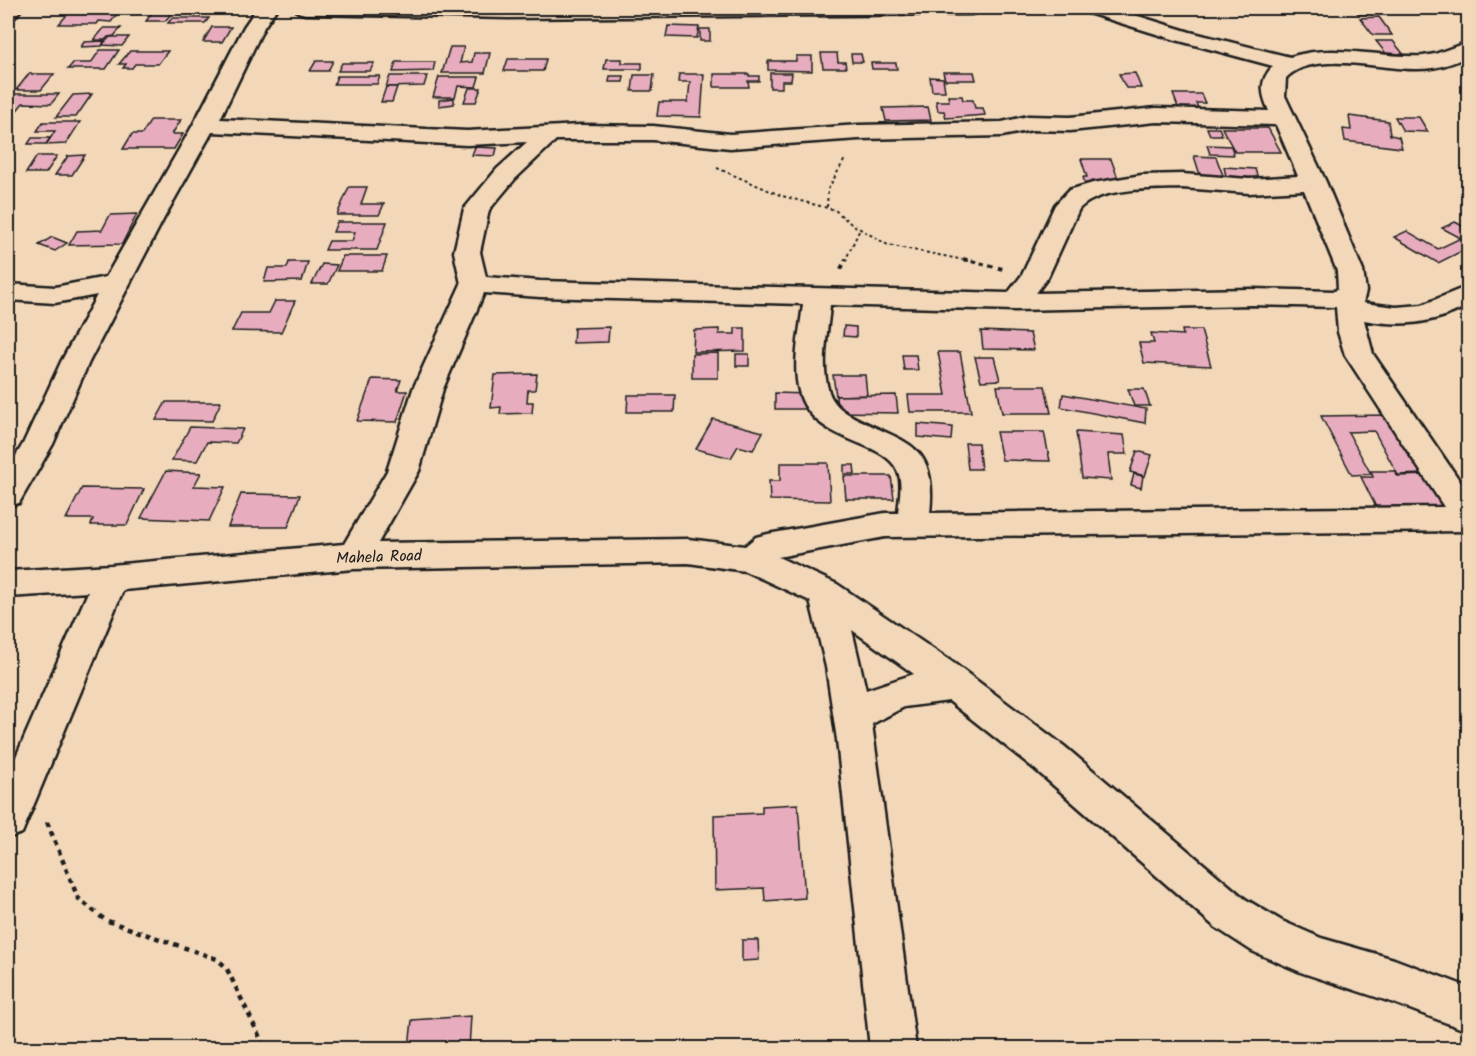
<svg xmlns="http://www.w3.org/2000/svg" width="1476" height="1056" font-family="Kalam,sans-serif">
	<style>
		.building { fill: #e7adbe; stroke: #1c1c1c; stroke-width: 1.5 }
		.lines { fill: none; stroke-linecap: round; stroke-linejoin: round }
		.street-casing { stroke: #1c1c1c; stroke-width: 5 }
		.path-far2 { stroke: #1c1c1c; stroke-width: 2; stroke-dasharray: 3 3; stroke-linecap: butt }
		.path-far1 { stroke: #1c1c1c; stroke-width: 4; stroke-dasharray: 4.5 4.5; stroke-linecap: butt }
		.path { stroke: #1c1c1c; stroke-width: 4.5; stroke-dasharray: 5 5; stroke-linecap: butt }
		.street { fill: #f2d8b9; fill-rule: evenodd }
		.labels { text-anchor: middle; stroke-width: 4.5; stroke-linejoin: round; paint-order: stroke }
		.street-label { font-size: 16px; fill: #1c1c1c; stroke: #f2d8b9 }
	</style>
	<rect width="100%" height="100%" fill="#f2d8b9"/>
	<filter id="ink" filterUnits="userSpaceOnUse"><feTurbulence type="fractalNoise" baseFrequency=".0167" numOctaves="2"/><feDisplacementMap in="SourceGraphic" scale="12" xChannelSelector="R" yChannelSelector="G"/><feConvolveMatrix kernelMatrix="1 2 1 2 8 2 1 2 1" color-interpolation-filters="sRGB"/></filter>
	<g filter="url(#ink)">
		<g class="building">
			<path d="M73 8H122L111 22 99 21 97 24H59Z"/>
			<path d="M156 8H189L185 13H172L165 21H146Z"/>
			<path d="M1354 8H1379L1384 14H1358Z"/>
			<path d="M1379 17 1392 35H1373L1360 18Z"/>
			<path d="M172 18H209L205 23H168Z"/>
			<path d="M668 26 699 27 697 38 666 37Z"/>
			<path d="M212 27H231L222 42H203Z"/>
			<path d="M104 28H121L114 36 108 37 105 40H94Z"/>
			<rect x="700" y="29" width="10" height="12"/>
			<path d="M110 37H129L122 46 102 45Z"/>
			<path d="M104 41 102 46 81 47 84 42Z"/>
			<path d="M1376 41H1393L1405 56H1388Z"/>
			<path d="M450 47H464L460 63 472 62 474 53H490L485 73H442Z"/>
			<path d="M100 50H119L106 69H68L73 63H91Z"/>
			<path d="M130 51H168L158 64H135L132 68H123L126 64H119Z"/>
			<path d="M821 53H837L838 62H845L846 68H823Z"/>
			<path d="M851 54H861L863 62H852Z"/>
			<path d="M796 56H812V71L768 70V61H796Z"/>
			<path d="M508 59H546L543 71H504Z"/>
			<path d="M606 59H622V63H642V69H604Z"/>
			<path d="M316 61H333L328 71H310Z"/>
			<path d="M396 62H435L433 71 393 72Z"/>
			<path d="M342 63H374L370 71H338Z"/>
			<path d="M871 63H896L897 69H872Z"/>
			<path d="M943 72H974L976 80H945Z"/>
			<path d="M770 73H792L791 81H782V88H770Z"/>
			<path d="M1135 73 1141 88H1126L1119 74Z"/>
			<path d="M29 74H54L41 90H16Z"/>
			<path d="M679 74H704L701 117 657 116 659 102H688L690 82H678Z"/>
			<path d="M714 74H749V76H759V81H748L749 87H714Z"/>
			<path d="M634 75H654L652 91H632Z"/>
			<path d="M337 76H380L377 84H334Z"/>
			<path d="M390 76H427L424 86 386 87Z"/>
			<path d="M610 76H624L623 82H609Z"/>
			<path d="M439 77H479L476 87 458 86 455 97H433Z"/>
			<path d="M930 77 943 78 945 91H932Z"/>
			<path d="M386 87H397L392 102H381Z"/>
			<path d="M469 88H481L476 102H464Z"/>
			<path d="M8 94H59L51 104 23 103 14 114H8Z"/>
			<path d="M92 94 76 117H56L73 95Z"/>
			<path d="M1173 94H1201L1205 103H1196L1199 111 1179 110Z"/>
			<path d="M948 96H962L963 100H973L975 108H983L985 115 946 118 944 111H938L936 101H949Z"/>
			<path d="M454 98V104L439 106V100Z"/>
			<path d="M928 107 931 120 886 121 883 108Z"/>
			<path d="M1349 116 1388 121 1390 135 1399 137 1402 148 1345 141 1343 129 1351 130Z"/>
			<path d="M1395 117H1419L1428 132 1403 131Z"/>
			<path d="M151 120H181L172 134H183L174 149H123L132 134H142Z"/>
			<path d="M43 122H80L66 144 46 145 55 131H37Z"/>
			<path d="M1207 128H1219L1222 135H1210Z"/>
			<path d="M1222 128H1268L1281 152H1235Z"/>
			<path d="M32 138H50L46 144H28Z"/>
			<path d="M1207 145 1231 146 1234 155 1210 154Z"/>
			<path d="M475 147 497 148 495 156 472 155Z"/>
			<path d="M85 155 72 175H55L68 156Z"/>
			<path d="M37 156H57L46 173H26Z"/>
			<path d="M1194 156 1216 157 1224 178H1201Z"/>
			<path d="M1081 159H1111L1120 184H1085L1083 177H1087Z"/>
			<path d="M1224 167 1255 169 1258 178 1226 176Z"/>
			<path d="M349 187H367L361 204H384L379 215H337Z"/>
			<path d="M137 214 122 244 69 245 77 231 102 230 110 215Z"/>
			<path d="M337 222H387L377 250H325L329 241H352L355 232H333Z"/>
			<path d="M1455 222 1468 229V248L1438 263 1394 237 1407 231 1438 249 1461 238 1442 228Z"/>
			<path d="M52 237 67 243 55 251 39 245Z"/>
			<path d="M343 256H387L382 271H337Z"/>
			<path d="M289 262H308L302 281 264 282 268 268H287Z"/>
			<path d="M322 264 337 265 328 284H312Z"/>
			<path d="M275 301H295L281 332 232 331 241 313H269Z"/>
			<path d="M844 326 856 327V337L843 336Z"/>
			<path d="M609 327 608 342 573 343 574 328Z"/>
			<path d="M735 328H745V351L693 352 694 330 719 329V334H735Z"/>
			<path d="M1182 330H1201L1211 366 1144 363 1139 343H1154L1151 333 1183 335Z"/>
			<path d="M981 331 1030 333 1034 350 983 349Z"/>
			<path d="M938 352H960L971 412H910L908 395H946Z"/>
			<path d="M718 353V378H692V354Z"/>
			<rect x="736" y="354" width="13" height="12"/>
			<path d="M902 355H916L918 370H904Z"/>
			<path d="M975 357H994L1000 380 981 381Z"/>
			<path d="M537 374 535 390H528L527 402H533L532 413 500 414 501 407 491 408 495 375Z"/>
			<path d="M833 375H865L867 395 836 396Z"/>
			<path d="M372 379 401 380 397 391H407L397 422 357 421Z"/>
			<path d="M997 386H1045L1051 413H1002Z"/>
			<path d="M1128 389H1144L1150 406H1134Z"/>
			<path d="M775 393 808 394V409H775Z"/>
			<path d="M1063 394 1146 409 1145 423 1061 407Z"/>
			<path d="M628 395H675L674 412H627Z"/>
			<path d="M896 395 898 413 837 412 836 396Z"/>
			<path d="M166 402H221L212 421 156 420Z"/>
			<path d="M1388 415 1422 474 1398 475 1374 431 1348 432 1371 474 1352 475 1321 416Z"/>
			<path d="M713 419 763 432 753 450 738 446 731 458 696 449Z"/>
			<path d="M918 424 952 427 951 440 918 437Z"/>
			<path d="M190 427 243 429 236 443 207 442 197 461 172 460Z"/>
			<path d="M996 432H1044L1050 461 1002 460Z"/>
			<path d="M1076 432 1124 435 1127 454H1108L1111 480 1082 478Z"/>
			<path d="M965 443H978L981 469H968Z"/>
			<path d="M1137 451 1152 455 1145 476 1130 472Z"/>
			<path d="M780 463H828L830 501 770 500 769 481H780Z"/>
			<path d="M844 465H854L855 474H844Z"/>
			<path d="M166 471 201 473 194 486 225 487 209 521 141 518Z"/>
			<path d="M1371 471H1395L1397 476 1429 475 1447 507 1380 515 1361 477H1373Z"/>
			<path d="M1134 474 1143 476 1141 488 1131 485Z"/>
			<path d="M844 476H891L894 499H846Z"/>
			<path d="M82 488 144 489 127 525H91L93 519H66Z"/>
			<path d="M241 494 300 495 288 527H228Z"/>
			<path d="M798 804 805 898 765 901 764 888 715 890 714 815 762 813V806Z"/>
			<path d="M742 940H758L759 960 742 961Z"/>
			<path d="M471 1016 469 1048H409L412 1020Z"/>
		</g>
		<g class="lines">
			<defs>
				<g id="street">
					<path d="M8 8H22L15 17 8 19Z"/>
					<path d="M257 8H277L264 27 220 119 467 131 580 125 653 126 730 134 859 125 1002 122 1028 116 1070 117 1156 108 1269 111C1261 93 1259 81 1273 66L1176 40 1085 12 1082 8H1112L1190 32 1290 57C1333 43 1378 58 1423 56L1435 54 1468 42V56C1452 64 1434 70 1415 69 1379 69 1312 50 1286 78L1285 96 1326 182 1363 271 1366 291 1363 303 1396 307 1422 305 1468 286V305C1436 324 1400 327 1364 320L1373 354 1468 493V531L885 537 778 557 837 584 952 662 1064 746 1245 899 1282 921 1321 938 1394 959 1468 987V1031L1394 1003 1303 973 1252 951 1215 927 1036 770 949 701 904 707 872 724 916 1048H870L837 740 826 667 810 601 745 571 688 563 354 569 123 590 22 833 8 838V775L88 592 8 597V571L111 565 344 544 387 471 413 389 461 284 454 252 464 209 497 169 527 142 467 145 212 132 164 218 89 362 53 444 19 503 8 506V469L23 444 61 362 97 295 55 303 8 300V284L55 287 106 277 193 125 244 27ZM1156 122 1276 125 1298 176 1249 179 1182 174 1142 175 1093 183 1069 190 1055 205 1022 275 1008 293 540 281 486 277 480 252 489 210 515 179 556 140H653L730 148 859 139 1002 136 1032 130 1070 131ZM1182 188 1249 193 1304 190 1337 271 1338 288 1335 291 1252 289 1036 293 1048 277 1079 209C1100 187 1153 189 1182 188ZM484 293 540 297 803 304C800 331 792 364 799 391 813 445 886 438 898 472 903 484 899 500 898 513H885L768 534 756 537 745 546 688 539 378 543 419 471 443 389ZM830 305 1015 310 1252 305 1336 307 1338 332 1345 355 1444 507 930 513C938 439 902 444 850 415 841 410 832 402 829 392 820 365 828 332 830 305ZM852 630 914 674 866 690Z"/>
					<path d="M295 8H981L978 12 971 14 508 18 305 14 298 12Z"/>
				</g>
			</defs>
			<use href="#street" class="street-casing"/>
			<g class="path-far2">
				<path d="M717 168 782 196 835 210 850 223 888 245 969 261"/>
				<path d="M827 207 828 189 845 159"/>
				<path d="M845 261 860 229"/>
			</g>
			<g class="path-far1">
				<path d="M963 259 1003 269"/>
				<path d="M841 269 846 259"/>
			</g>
			<path class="path" d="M47 822 78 898 105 920 217 959 226 967 265 1048"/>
			<use href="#street" class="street"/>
		</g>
	</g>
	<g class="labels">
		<g class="street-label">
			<text transform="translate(379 556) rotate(-2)" y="6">Mahela Road</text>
		</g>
	</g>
	<rect width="1476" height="1056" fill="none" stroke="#f2d8b9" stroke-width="30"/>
	<rect x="15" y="15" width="1446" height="1026" fill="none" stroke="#1c1c1c" stroke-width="2" filter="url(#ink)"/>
</svg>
